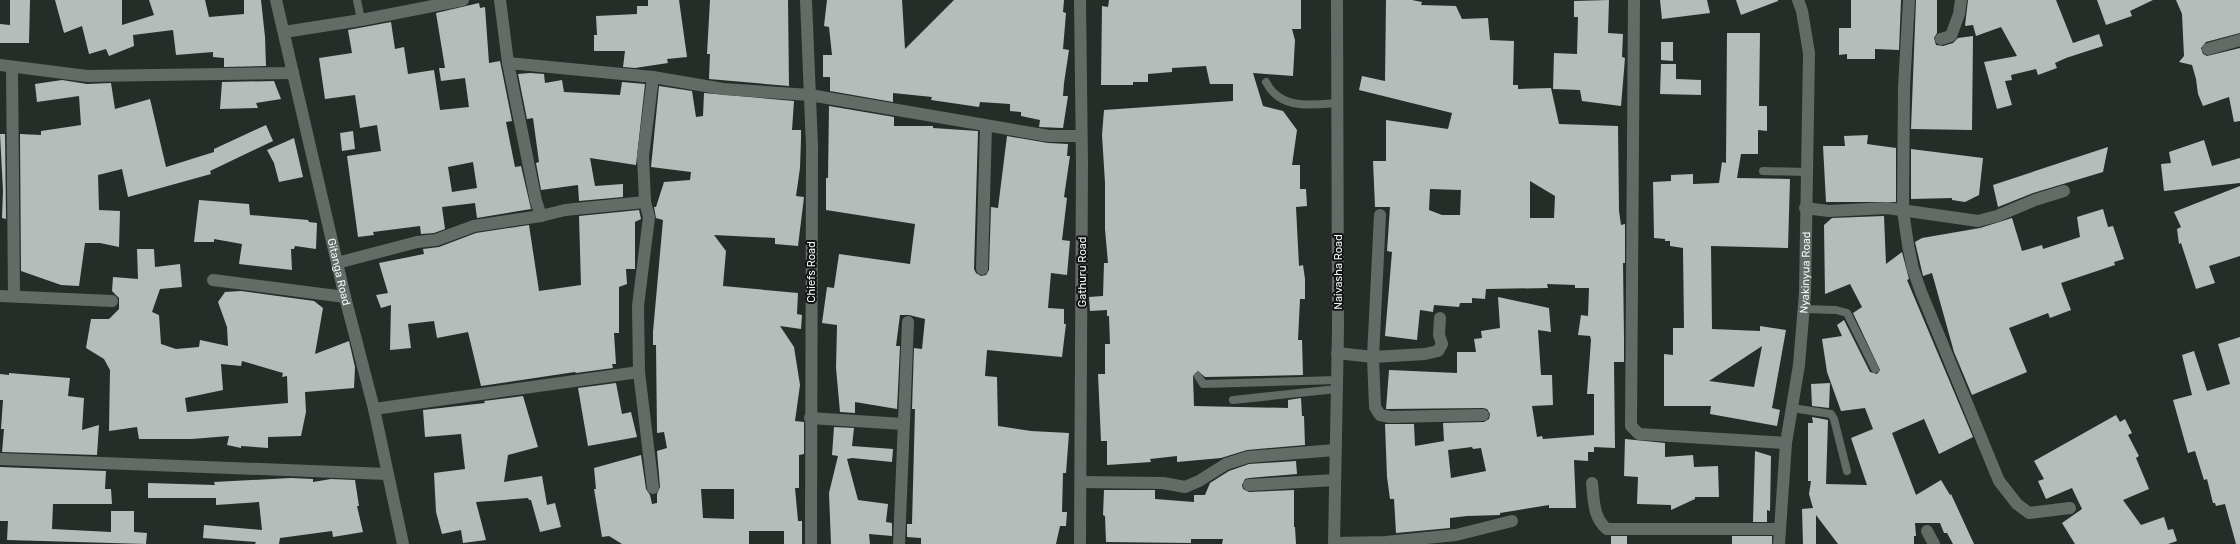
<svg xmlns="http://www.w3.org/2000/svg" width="2240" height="544" font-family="Rubik,sans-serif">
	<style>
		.building { fill: #b4bdb9; fill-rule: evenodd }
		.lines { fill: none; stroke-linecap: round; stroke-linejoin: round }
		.service { stroke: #636b67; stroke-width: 8 }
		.minor { stroke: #636b67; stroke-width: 12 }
		.secondary { stroke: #636b67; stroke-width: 12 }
		.labels { text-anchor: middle; stroke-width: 4; stroke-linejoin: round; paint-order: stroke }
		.street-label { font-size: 11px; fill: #f1f5f3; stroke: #111413 }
	</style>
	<rect width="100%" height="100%" fill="#262d29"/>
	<g class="building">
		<path d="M10 0H30L29 43H0V24L10 25Z"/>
		<path d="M55 0H122V25L154 15 149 0H205L209 17 244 14V0H261L265 37 266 66 224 67V58L213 57V52L176 55 173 30 133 35 134 46 109 56 106 49 89 54 82 26 64 33Z"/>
		<path d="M648 0H679L687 57 667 59 668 63 635 68 623 67 625 51H594V35H597L596 16 637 14V6H648Z"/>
		<path d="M710 0H788L789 86 709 79 710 54H707Z"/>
		<path d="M827 0H902L905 49 954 0H1064L1063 12 1066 13 1063 49 1069 50 1064 83 1063 96H1068L1063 128 1039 127 1040 120 1021 116V112L1010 111V104L980 102 979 107 931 100 932 97 893 93V102L830 91V77H823V55H832L829 27 824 26Z"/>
		<path d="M1109 0H1301V29H1292L1295 40 1293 76 1253 73 1263 106 1283 111 1297 130 1292 165H1300V189H1306L1307 206 1296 207 1299 266 1303 265 1305 279V299H1300L1298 340H1302L1303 375 1205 377 1198 371 1193 376 1194 406 1288 408V400L1301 398 1302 416H1304L1305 445 1247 450 1221 458 1177 462V456L1150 459 1151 462 1107 465V441H1101L1098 374H1105V344H1110L1109 316H1107V310L1090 311 1089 297 1103 296 1104 263H1108L1105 229V183L1102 135 1104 110 1233 101V84H1210L1206 66 1172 68V72L1148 74V82H1133V85H1101L1102 6 1108 7Z"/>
		<path d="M1386 0H1412L1422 2 1421 5 1456 6 1462 19 1488 18 1490 40 1514 41 1513 85H1518V89L1551 88 1559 124 1618 126 1619 211 1621 225 1625 224V263H1623L1624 339V362H1614L1615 448 1594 447V452H1588V461L1574 460 1576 508H1549V505L1500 513V515L1467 516 1450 518V528L1396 533 1394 499H1390L1387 477 1385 424H1414L1415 446 1444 441 1443 423 1484 422 1489 419 1490 414 1487 409 1483 408 1386 409 1389 370 1457 373V352H1476L1474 339 1482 338 1481 331 1500 328 1498 297 1549 308 1551 332 1538 330 1541 375H1552L1553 405 1532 406 1537 437 1542 436 1543 439 1594 435V394H1587L1591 340 1590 336 1578 335 1581 315 1588 316 1589 288H1575V285L1547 284 1548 288 1486 289 1485 299 1472 298V303H1460L1459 307 1434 305 1433 312 1420 310 1417 340 1385 336 1392 252 1387 251 1390 207H1375L1373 161H1386V120L1448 129 1452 113 1359 90 1362 76 1385 81ZM1530 181 1555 196 1554 218H1530ZM1430 189 1461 190 1460 215H1442L1429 210ZM1472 447 1473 449 1481 448 1486 471 1451 478 1448 450Z"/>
		<path d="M1609 0 1608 33 1623 34 1622 57 1625 58 1621 106 1582 101 1580 90 1553 89 1554 53 1577 54 1578 17H1574V1Z"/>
		<path d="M1660 0H1707L1710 13 1662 19Z"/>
		<path d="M1736 0H1778V1L1741 15Z"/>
		<path d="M1851 0H1901L1899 50 1875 49V59H1847V54L1839 55V28H1851Z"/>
		<path d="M1916 0H1937V33L1934 38 1936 45 1943 46 1953 43 1958 38 1973 36 1972 130 1911 129Z"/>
		<path d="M1968 0H2056L2073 43 2099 34 2103 46 2066 58 2055 63 2057 68 2038 75 2036 69 2011 75 2012 80 2005 81 2012 105 1997 109 1984 62 2017 56 2001 27 1976 36 1973 25 1965 26Z"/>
		<path d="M2097 0H2153L2130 11 2132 16 2106 25Z"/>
		<path d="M2176 0H2240V33L2206 42 2201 48 2203 54 2207 56 2240 48V121L2234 122 2229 97 2203 106 2198 94 2196 79 2192 65 2179 62 2184 56 2182 14Z"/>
		<path d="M479 3 480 8 485 7 489 63 500 61 512 121 506 122 515 167 521 166 531 209 477 218 475 203 442 207 445 229 434 233 421 234 420 226 373 232 374 235 358 237 347 156 381 151 377 125 360 128 355 95 325 99 319 58 352 53 348 30 391 22 395 49 404 47 408 74 434 70 440 110 469 107 465 78 441 81 439 68H445L436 13ZM473 162 477 188 452 192 448 167Z"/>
		<path d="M1727 33H1760L1759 106H1767V131L1758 130V154H1741L1737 178 1790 179 1788 248 1711 246 1712 329 1760 331V326L1766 327 1786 330 1772 408 1780 410 1777 426 1710 414 1711 406H1664V354L1673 355V328H1684L1683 248 1670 246V241H1665V239L1654 238 1653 182 1671 181V175L1693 174V184L1719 183 1722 162 1726 163ZM1762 346 1754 387 1709 381Z"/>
		<path d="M1661 42H1673V61L1661 60Z"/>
		<path d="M1661 64H1676V79L1701 80V95L1660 94Z"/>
		<path d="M530 73 544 74 545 83 562 80 564 92 620 95 622 82 645 84 636 165 590 158 595 186 623 184V197L579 201 578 185 541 190 536 163 539 162 533 118 527 119 518 74Z"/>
		<path d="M62 80 87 84 111 83 115 109 150 99 166 167 214 152V149L266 125 273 141 210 171 211 174 128 197 122 169 98 175 99 210 120 211 119 247 100 243H85L79 286 61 285 21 271 20 134 41 135V131L81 125 79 96 37 102 35 84Z"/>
		<path d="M274 81 281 99 256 103 258 108 220 109 222 82Z"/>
		<path d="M659 86 692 91 696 117 703 116 704 93 794 101 792 130H801V139L800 168 796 196 804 197 798 246 775 244V238L714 235 726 251 723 286 798 293 797 314 802 315 801 329 780 326 794 347 800 385 795 421 804 422V454L799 455V488H795L798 521H802V544H784V531H749V544H622L609 536 602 537 594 489H596L594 468 641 455 646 489 650 495 652 504 657 503V494L660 487 657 451 667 448 664 432 657 433 656 345H653V332L663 220 656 218 654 207H656L664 182 690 180 691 172 651 167ZM701 489H734V519L703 518Z"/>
		<path d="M829 106 894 117V126H933V128L978 131 974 269 976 273 981 276 986 275 989 270 991 207 998 208 1007 136 1048 143 1068 144 1067 156H1070L1064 197 1067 198 1062 240 1070 241 1067 275 1051 273 1048 308 1064 309V324H1066L1062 357 987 350 985 376 997 377 998 426 1031 431 1069 433 1066 473H1063L1062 512H1067L1066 526H1060L1056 544H921V538L907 537V524H912L915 409H912L914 348 922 349 925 319 909 315H900L896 346H900L897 409 855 402V413L840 412 836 368 837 325 822 323 827 287 834 288 839 254 910 264 915 224 826 210V178H828Z"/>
		<path d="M353 131 355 149 342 151 340 133Z"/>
		<path d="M0 134H5L6 219 2 218 3 191Z"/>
		<path d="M1868 135 1867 144 1896 148V202H1826L1823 146H1845L1844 136Z"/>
		<path d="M294 138 303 177 279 182 274 163 267 150Z"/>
		<path d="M2204 140 2212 166 2240 158V183L2164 191 2161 164 2171 163 2169 152Z"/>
		<path d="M2108 147 2103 172 2033 193 1998 207 1993 185Z"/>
		<path d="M1911 149 1983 158 1979 195 1965 202 1952 200V198L1911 199Z"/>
		<path d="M2240 186V256L2209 266 2215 283 2196 289 2181 243 2179 244 2177 229 2181 227 2174 212Z"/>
		<path d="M199 200 249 204 250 215 308 220 309 222 317 223 316 249 295 246 294 249H291L292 270 239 264 242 244 214 239V242H194Z"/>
		<path d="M2103 209 2108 227 2113 226 2124 259 2114 262 2115 265 2061 283 2071 310 2050 318 2048 313 2009 328 2027 372 1972 395 1954 352 1932 273 1923 276 1915 242 1922 238 1980 228 2012 218 2022 251 2042 245 2043 249 2080 237 2077 217Z"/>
		<path d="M639 210 641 219 635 222V269H626L627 284 619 287V333H614L616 364H612L613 368 576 373 575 372 481 386 468 332 437 338 434 321 408 324 411 348 390 350 391 305 381 308 376 295 388 293 379 263 424 254 423 249 439 247 476 233 529 225 539 291 581 285 579 216Z"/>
		<path d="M1884 216 1886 264 1902 252 1909 279 1907 280 1973 437 1939 454 1924 419 1892 433 1916 495 1941 480 1950 495 1951 494 1974 544H1953L1947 533H1944L1940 523H1915L1916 536H1914V544H1838L1816 515V544H1803L1802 509 1813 508 1809 494 1811 481H1808V423H1813L1812 417 1828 420 1826 484 1867 485 1851 438 1873 429 1865 408 1841 411 1827 372 1822 339 1842 336 1837 325 1844 320 1870 372 1877 374 1880 370 1853 313 1862 307 1850 284 1825 294 1824 225 1832 218Z"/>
		<path d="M137 249H154L155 267 180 264 182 287 160 289 152 312 159 315 161 344 176 349 199 347 200 340 228 346 227 327 218 302 225 292 241 291 314 301 323 308 315 354 349 341 355 367 354 388 305 392 306 412 301 436 268 437V448L241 446V448L227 445 229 436 192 439H139L137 427 109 431 110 370 104 359 86 348 91 319H109L119 309V298L112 291 113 277 138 279ZM242 361 283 373 282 377 287 376 288 403 187 412 185 398 223 390 221 364 241 366Z"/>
		<path d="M2240 337V544H2236L2225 504 2216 506 2215 503H2213L2207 479 2204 480 2195 451 2188 453 2173 400 2192 395 2182 355 2194 351 2207 391 2230 384 2218 344Z"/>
		<path d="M9 373 70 378 68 396 84 398 82 430 99 425 97 455 2 452 4 429H1L3 400H0V374L9 375Z"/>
		<path d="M616 383 622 414 631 412 637 437 588 446 578 388Z"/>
		<path d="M1830 383 1829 408 1812 406 1811 384Z"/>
		<path d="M523 396 538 447 508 455 504 482 542 476 547 505 555 503 561 527 540 532 531 500H529L528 498 476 502 486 540 463 543 461 530 442 534 436 512 434 473 465 469 461 434 425 437 423 410 485 403 484 401Z"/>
		<path d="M2116 415 2120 422 2125 419 2132 433 2128 435 2139 456 2136 458 2149 489 2123 500 2141 525 2164 517 2168 530 2173 529 2177 541 2168 544H2075L2062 523 2082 509 2072 488 2046 499 2038 481 2044 479 2034 461Z"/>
		<path d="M834 427 854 428 852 446 893 449 892 462 852 458 847 459 858 500 888 504 886 522 892 523V536L869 534 870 544H831L829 493 838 456 832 455Z"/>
		<path d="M1625 439 1665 443V457L1693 455 1694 467 1718 466 1719 497H1695V499L1671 510V505L1637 504 1638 477 1624 476Z"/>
		<path d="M1755 451 1771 456 1770 511 1767 510V522H1753Z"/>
		<path d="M1296 461 1297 474 1249 478 1245 479 1242 485 1243 489 1249 492 1294 490V527H1295L1296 544H1222L1223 539H1191V543L1106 542 1105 516 1103 515 1104 490H1155V499L1194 502V495H1205L1210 483 1229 471 1249 464Z"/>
		<path d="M0 467 106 471 105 489H111L112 504H53L52 529 111 532V511H134V532L147 533 146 544 7 540 8 521H0Z"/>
		<path d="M291 478 313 479V482L331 479 355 480 359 506H357L363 532 333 537 332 531 280 538 279 544H255L256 542 203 538 204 525 262 530 259 502 216 505V498H148V483L215 485 214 482Z"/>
		<rect x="1611" y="536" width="16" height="8"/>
		<rect x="1732" y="536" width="40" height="8"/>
	</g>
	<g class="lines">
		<g class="service">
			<path d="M357 0 361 20"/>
			<path d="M1266 82C1280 110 1311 105 1337 103"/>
			<path d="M1763 171 1806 172"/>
			<path d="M1804 309 1836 310 1847 313 1875 369"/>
			<path d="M1198 376 1203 384 1337 380"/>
			<path d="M1233 400 1337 389"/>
			<path d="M1792 408 1831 414 1834 419 1847 471"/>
		</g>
		<g class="minor">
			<path d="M806 0 812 146 811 544"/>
			<path d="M1080 0 1082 164 1080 544"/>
			<path d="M1634 0 1631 426 1639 434 1786 443"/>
			<path d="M1909 0 1904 87 1903 211 1908 245 1913 269 1921 292 1999 481 2017 504 2029 513 2070 508"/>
			<path d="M284 32 361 20 463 0"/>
			<path d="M1941 39 1951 36 1959 14 1961 0"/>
			<path d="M2208 49 2240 40"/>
			<path d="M508 63 653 77 723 89 810 95 1049 136H1081"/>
			<path d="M0 65 87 76 293 73"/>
			<path d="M12 67 14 296"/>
			<path d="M1805 208 1829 211 1887 208 1978 221 1997 216 2035 200 2064 191"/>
			<path d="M1380 215 1373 357 1425 354 1438 351 1442 344 1439 335 1440 318"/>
			<path d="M541 216 565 210 645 202"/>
			<path d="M337 263 417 242 436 240 474 226 541 216 536 201 508 63 500 0"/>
			<path d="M982 269 986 126"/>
			<path d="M213 280 345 297"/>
			<path d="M0 296 112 301"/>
			<path d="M1337 353 1373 357 1375 407 1380 415 1390 417 1483 415"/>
			<path d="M639 372 653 488"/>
			<path d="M374 409 639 372 638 306 649 217 645 202 643 156 653 77"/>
			<path d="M810 418 903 424"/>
			<path d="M0 459 387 474"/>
			<path d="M1081 482 1163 483 1185 487 1199 481 1226 464 1248 457 1335 450"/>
			<path d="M1592 483C1594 500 1593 518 1607 529H1779"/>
			<path d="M1249 485 1335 480"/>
			<path d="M1927 531 1934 544"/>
			<path d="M1334 543 1386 542 1456 535 1512 521"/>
			<path d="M899 544 908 322"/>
			<path id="s1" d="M1779 544 1786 443 1799 365 1805 293 1809 53 1802 11 1798 0"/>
		</g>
		<g class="secondary">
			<path id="s2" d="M276 0 345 297 374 409 403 544"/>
			<path d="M1334 544 1338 330 1337 0"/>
		</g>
	</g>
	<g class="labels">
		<g class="street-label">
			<text dy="4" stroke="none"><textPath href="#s2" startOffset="279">Gitanga Road</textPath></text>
			<text transform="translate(811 272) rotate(-90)" y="4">Chiefs Road</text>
			<text transform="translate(1082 272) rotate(-90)" y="4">Gathuru Road</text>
			<text transform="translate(1338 272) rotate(-90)" y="4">Naivasha Road</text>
			<text dy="4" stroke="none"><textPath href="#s1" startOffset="273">Nyakinyua Road</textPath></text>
		</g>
	</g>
</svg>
